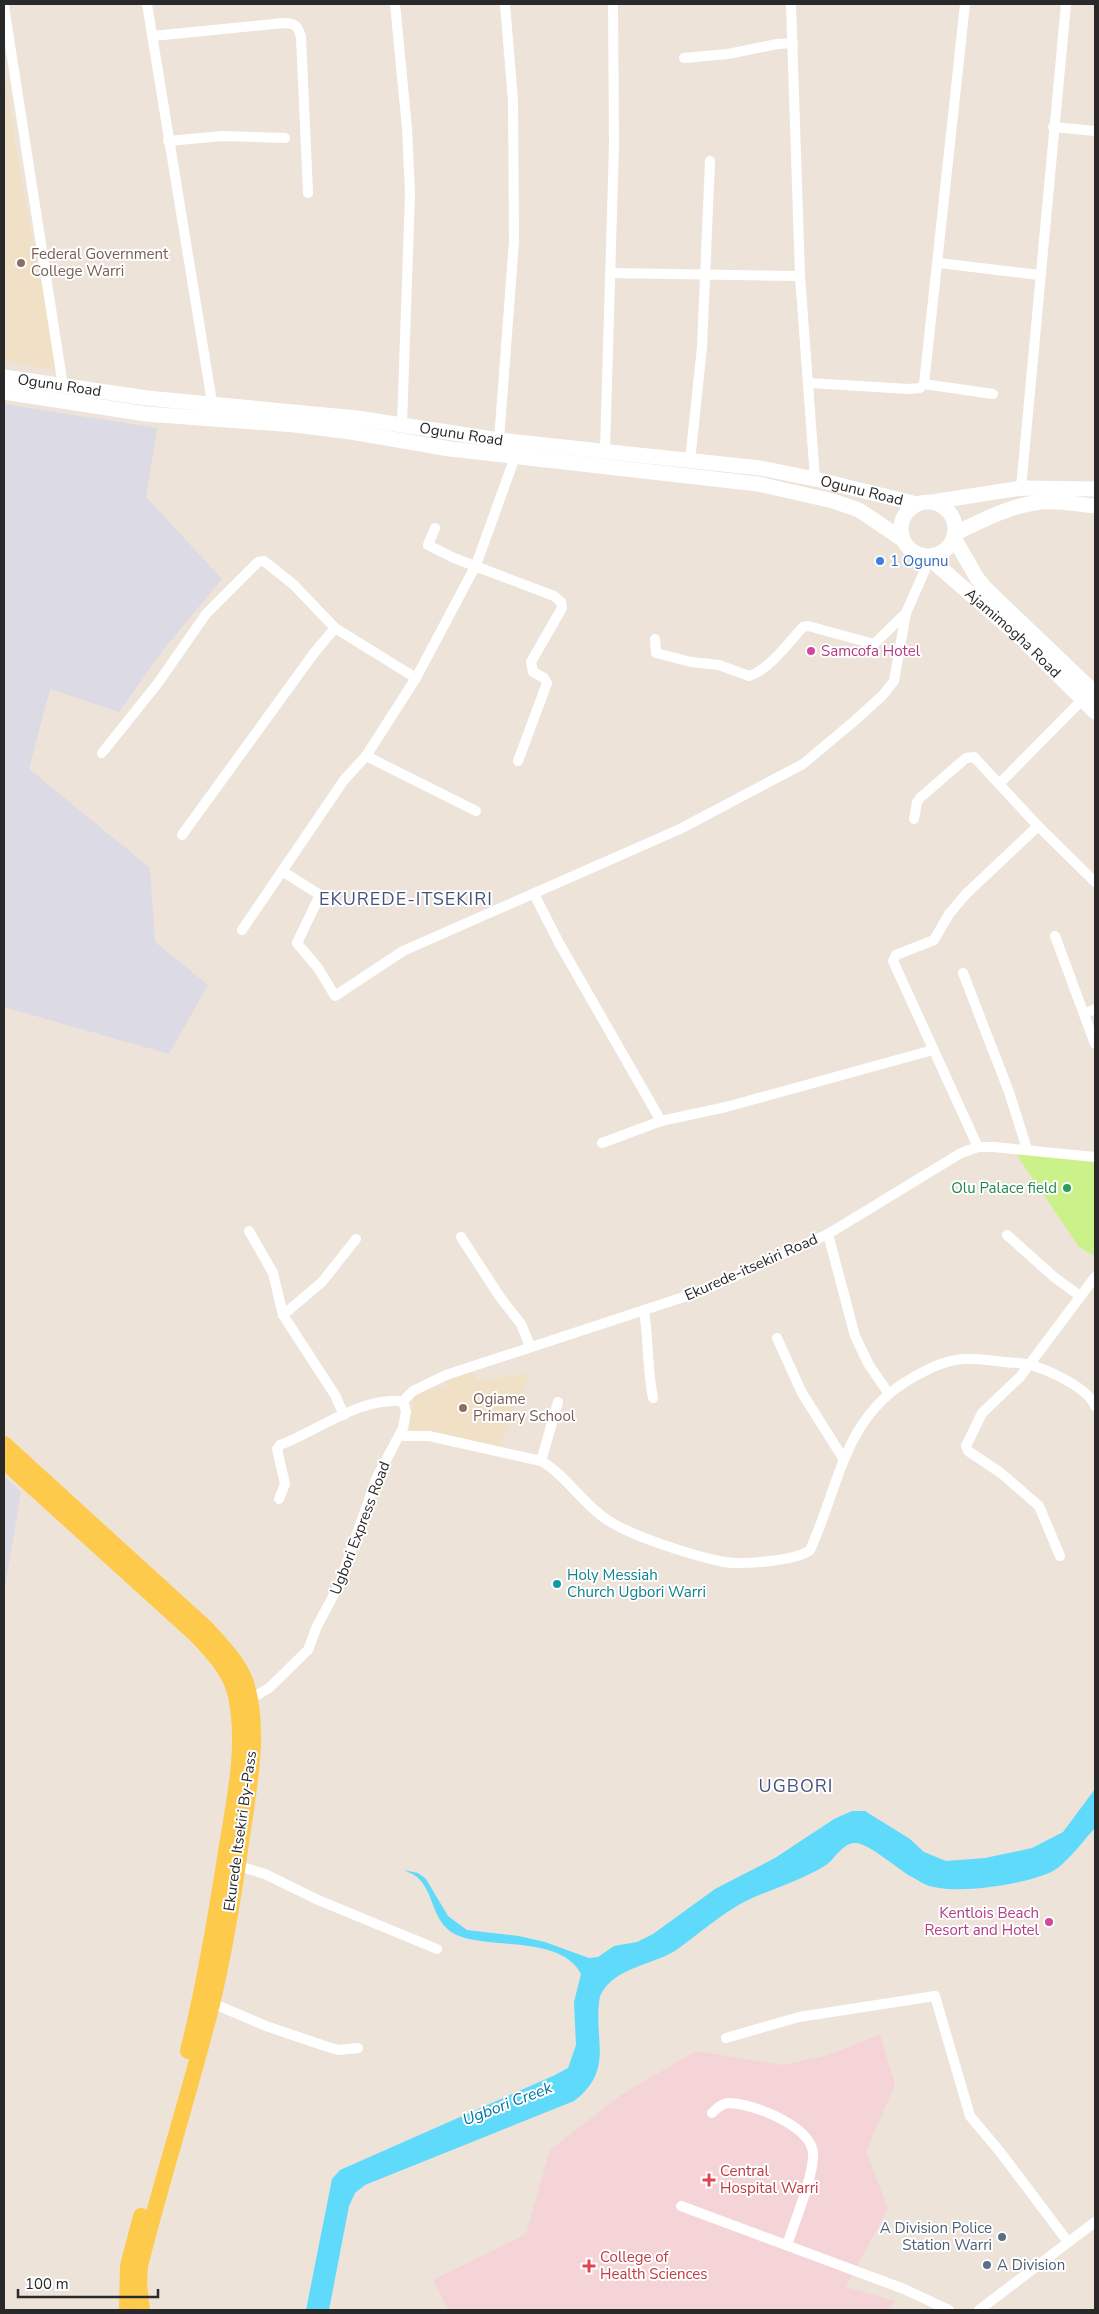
<svg xmlns="http://www.w3.org/2000/svg" width="1099" height="2314" font-family="'Nunito Sans',sans-serif">
	<style>
		.industrial { fill: #dcdae4 }
		.education { fill: #f0e0c6 }
		.medical { fill: #f5d4d8 }
		.pitch { fill: #cbf28a }
		.water { fill: #60dafa }
		.lines { fill: none; stroke-linecap: round; stroke-linejoin: round }
		.street { stroke: #fff; stroke-width: 10 }
		.secondary { stroke: #fff; stroke-width: 15 }
		.primary { stroke: #feca4c; stroke-width: 16 }
		.education-dot { fill: #8d6e63; stroke: #fff; stroke-width: 2 }
		.shop-dot { fill: #3f7fe0; stroke: #fff; stroke-width: 2 }
		.hotel-dot { fill: #d1479c; stroke: #fff; stroke-width: 2 }
		.leisure-dot { fill: #2e9e5b; stroke: #fff; stroke-width: 2 }
		.culture-dot { fill: #0f9aa8; stroke: #fff; stroke-width: 2 }
		.health-dot { fill: #e0444e; stroke: #fff; stroke-width: 2 }
		.service-dot { fill: #5c6f8a; stroke: #fff; stroke-width: 2 }
		.labels { text-anchor: middle; stroke-width: 4; stroke-linejoin: round; paint-order: stroke }
		.education-label { font-size: 15px; fill: #785e54; stroke: #fff; text-anchor: start }
		.street-label { font-size: 15px; fill: #292929; stroke: #fff }
		.shop-label { font-size: 15px; fill: #366cbe; stroke: #fff; text-anchor: start }
		.hotel-label { font-size: 15px; fill: #b23c85; stroke: #fff; text-anchor: start }
		.leisure-label { font-size: 15px; fill: #27864d; stroke: #fff; text-anchor: end }
		.culture-label { font-size: 15px; fill: #0d838f; stroke: #fff; text-anchor: start }
		.health-label { font-size: 15px; fill: #be3a42; stroke: #fff; text-anchor: start }
		.service-label { font-size: 15px; fill: #4e5e75; stroke: #fff; text-anchor: end }
		.water-label { font-size: 16px; font-style: italic; fill: #0175a5; stroke: #fff }
		.quarter-label { font-size: 18px; letter-spacing: 1px; fill: #45527d; stroke: #fff }
	</style>
	<rect width="100%" height="100%" fill="#ede3d9"/>
	<g class="industrial">
		<path d="M4 404 157 428 146 497 222 579 163 650 119 712 50 689 29 769 150 868 155 942 208 985 169 1054 4 1007Z"/>
		<path d="M4 1476 21 1492 4 1593Z"/>
	</g>
	<g class="education">
		<path d="M4 70 19 166 58 371 4 361Z"/>
		<path d="M467 1368 474 1373 478 1381 530 1373 499 1448 413 1433 409 1425 414 1392 425 1389 447 1388V1376Z"/>
	</g>
	<path class="medical" d="M880 2035 895 2084 866 2152 888 2208 846 2287 896 2301 888 2310H448L433 2280 526 2234 550 2150 621 2095 696 2051 783 2065 824 2056Z"/>
	<path class="pitch" d="M1016 1154 1095 1160V1256L1079 1247Z"/>
	<path class="water" d="M1095 1789V1828C1084 1840 1066 1864 1053 1871 1028 1884 962 1894 934 1887 926 1886 918 1880 910 1876 898 1869 868 1843 856 1843 843 1842 836 1858 826 1865 801 1881 770 1889 744 1902 720 1915 700 1933 679 1948 655 1966 615 1965 600 1996 592 2038 616 2069 574 2101L365 2185 355 2193 349 2206 329 2310H306L332 2179 340 2170 553 2076 568 2068 576 2045 574 2002 581 1974C562 1936 493 1949 459 1936 432 1925 436 1898 420 1880 416 1875 410 1873 404 1870L418 1873 426 1879 448 1916 467 1930 519 1936 545 1942 589 1958 598 1957 614 1946 637 1942 653 1934 715 1889 775 1858 834 1819 852 1811H865L910 1839 924 1852 946 1861 985 1858 1032 1848 1063 1832Z"/>
	<g class="lines">
		<g class="street">
			<path d="M147 4 212 402"/>
			<path d="M395 4 407 128 410 194 402 425"/>
			<path d="M791 4 800 276 815 479"/>
			<path d="M4 6 63 386"/>
			<path d="M153 36 284 23C295 23 298 26 301 37L308 193"/>
			<path d="M684 58 728 54 777 44 793 43"/>
			<path d="M1053 127 1095 131"/>
			<path d="M168 141 223 136 285 138"/>
			<path d="M939 263 1039 275"/>
			<path d="M610 273 800 276"/>
			<path d="M809 383 909 389 920 388 924 384 965 4"/>
			<path d="M924 384 993 394"/>
			<path d="M499 440 514 241 513 101 505 4"/>
			<path d="M605 450 614 145 613 4"/>
			<path d="M690 461 702 347 710 161"/>
			<path d="M1021 488 1066 4"/>
			<path d="M435 528 428 545 454 558 554 596 561 602 562 608 531 662 533 672 544 678 547 683 518 761"/>
			<path d="M655 639 656 653 691 662 719 665 749 676C770 669 788 643 803 627L808 626 874 644 906 613"/>
			<path d="M102 753 158 683 206 614 258 562 264 561 294 585 335 628 416 678"/>
			<path d="M366 756 476 811"/>
			<path d="M1000 783 1083 699"/>
			<path d="M914 819 917 802 921 797 966 758 974 757 1038 826 1095 882"/>
			<path d="M182 835 314 653 335 628"/>
			<path d="M282 871 320 895 297 943 318 968 335 996 403 951 680 829 803 764 852 723 882 696 894 681 906 613 925 570 924 556"/>
			<path d="M534 894 559 943 661 1121"/>
			<path d="M242 930 344 780 366 756 416 678 476 565 515 457"/>
			<path d="M1055 936 1095 1044"/>
			<path d="M963 973 1009 1092 1027 1149"/>
			<path d="M1084 1014 1095 1009"/>
			<path d="M602 1143 661 1121 726 1107 933 1050"/>
			<path d="M978 1147 893 961 896 955 934 940 949 914 966 894 1038 826"/>
			<path d="M249 1231 273 1273 283 1315 335 1395 344 1415"/>
			<path d="M828 1234 855 1336 869 1365 889 1394"/>
			<path d="M1007 1235 1054 1277 1080 1296"/>
			<path d="M461 1237 500 1297 521 1324 530 1346"/>
			<path d="M644 1311C649 1341 647 1370 653 1398"/>
			<path d="M283 1315 322 1282 356 1239"/>
			<path d="M777 1338 802 1393 843 1458"/>
			<path d="M403 1401 413 1391 446 1375 702 1291 828 1234 961 1153 978 1147H994L1095 1157"/>
			<path d="M400 1436H429L541 1461C566 1475 582 1503 606 1519 630 1536 694 1556 724 1562 742 1565 796 1561 810 1550 840 1485 843 1417 912 1378 928 1369 943 1361 962 1359 980 1357 1000 1363 1018 1363 1038 1364 1087 1386 1095 1406"/>
			<path d="M541 1461 558 1402"/>
			<path d="M279 1499 285 1484 277 1449 280 1445C319 1430 360 1397 403 1401"/>
			<path d="M1060 1556 1039 1506 1001 1473 968 1451 966 1446 982 1413 1020 1377 1095 1277"/>
			<path d="M245 1702 269 1688 308 1650 317 1626 339 1585 377 1477 403 1428 406 1412 403 1401"/>
			<path d="M238 1866 265 1874 318 1900 437 1949"/>
			<path d="M212 2003 266 2026 322 2045 338 2050 358 2048"/>
			<path d="M726 2038 799 2017 935 1996 970 2116 1001 2153 1068 2242"/>
			<path d="M712 2113C717 2108 721 2104 728 2103 752 2103 809 2125 813 2152 815 2173 794 2223 787 2245"/>
			<path d="M681 2206 904 2289 949 2310"/>
			<path d="M979 2310 1095 2222"/>
		</g>
		<g class="secondary">
			<path id="s1" d="M4 377 147 398 357 418 499 440 760 468 815 479 917 504"/>
			<path d="M4 392 146 414 295 425 351 432 450 449 758 484 833 501 859 510 902 539"/>
			<circle cx="928" cy="529" r="27"/>
			<path d="M932 502 1021 488 1095 489"/>
			<path d="M956 533C987 518 1020 500 1056 502 1069 502 1082 505 1095 506"/>
			<path d="M954 538 977 578 986 589 1095 693"/>
			<path id="s2" d="M928 557 1021 638 1095 712"/>
		</g>
		<g class="primary">
			<path d="M4 1444 206 1628C221 1645 238 1661 246 1683 260 1728 250 1783 243 1829 235 1887 226 1947 212 2004 190 2092 162 2178 140 2266L139 2284 142 2310"/>
			<path d="M4 1461 195 1634C213 1653 230 1670 236 1696 247 1749 233 1806 225 1858 215 1922 204 1987 188 2051"/>
			<path d="M127 2310 128 2266 141 2216"/>
		</g>
	</g>
	<g class="education-dot">
		<circle cx="21" cy="263" r="5"/>
		<circle cx="463" cy="1408" r="5"/>
	</g>
	<circle class="shop-dot" cx="880" cy="561" r="5"/>
	<g class="hotel-dot">
		<circle cx="811" cy="651" r="5"/>
		<circle cx="1049" cy="1922" r="5"/>
	</g>
	<circle class="leisure-dot" cx="1067" cy="1188" r="5"/>
	<circle class="culture-dot" cx="557" cy="1584" r="5"/>
	<g class="health-dot">
		<path d="M706.5 2172.5h5v5h5v5h-5v5h-5v-5h-5v-5h5z"/>
		<path d="M586.5 2258.5h5v5h5v5h-5v5h-5v-5h-5v-5h5z"/>
	</g>
	<g class="service-dot">
		<circle cx="1002" cy="2237" r="5"/>
		<circle cx="987" cy="2265" r="5"/>
	</g>
	<g class="labels">
		<g class="education-label">
			<text x="31" y="259">Federal Government<tspan x="31" dy="17">College Warri</tspan></text>
			<text x="473" y="1404">Ogiame<tspan x="473" dy="17">Primary School</tspan></text>
		</g>
		<g class="street-label">
			<text dy="5" stroke="none"><textPath href="#s1" startOffset="56">Ogunu Road</textPath></text>
			<text dy="5" stroke="none"><textPath href="#s1" startOffset="461">Ogunu Road</textPath></text>
			<text dy="5" stroke="none"><textPath href="#s1" startOffset="866">Ogunu Road</textPath></text>
			<text dy="5" stroke="none"><textPath href="#s2" startOffset="114">Ajamimogha Road</textPath></text>
			<text transform="translate(751 1267) rotate(-24)" y="5">Ekurede-itsekiri Road</text>
			<text transform="translate(360 1528) rotate(-69)" y="5">Ugbori Express Road</text>
			<text transform="translate(240 1831) rotate(-82)" y="5">Ekurede Itsekiri By-Pass</text>
		</g>
		<g class="shop-label">
			<text x="890" y="566">1 Ogunu</text>
		</g>
		<g class="hotel-label">
			<text x="821" y="656">Samcofa Hotel</text>
			<text x="1039" y="1918" text-anchor="end">Kentlois Beach<tspan x="1039" dy="17">Resort and Hotel</tspan></text>
		</g>
		<g class="leisure-label">
			<text x="1057" y="1193">Olu Palace field</text>
		</g>
		<g class="culture-label">
			<text x="567" y="1580">Holy Messiah<tspan x="567" dy="17">Church Ugbori Warri</tspan></text>
		</g>
		<g class="health-label">
			<text x="720" y="2176">Central<tspan x="720" dy="17">Hospital Warri</tspan></text>
			<text x="600" y="2262">College of<tspan x="600" dy="17">Health Sciences</tspan></text>
		</g>
		<g class="service-label">
			<text x="992" y="2233">A Division Police<tspan x="992" dy="17">Station Warri</tspan></text>
			<text x="997" y="2270" text-anchor="start">A Division</text>
		</g>
		<g class="water-label">
			<text transform="translate(507 2103) rotate(-21)" y="6">Ugbori Creek</text>
		</g>
		<g class="quarter-label">
			<text x="406" y="905">EKUREDE-ITSEKIRI</text>
			<text x="796" y="1792">UGBORI</text>
		</g>
	</g>
	<rect width="1099" height="2314" fill="none" stroke="#292929" stroke-width="10"/>
	<path d="M18 2289v8h140v-8" fill="none" stroke="#292929" stroke-width="2.5"/>
	<text x="25" y="2289" font-size="15" fill="#292929" stroke="#ffffff" stroke-width="4" paint-order="stroke">100 m</text>
</svg>
